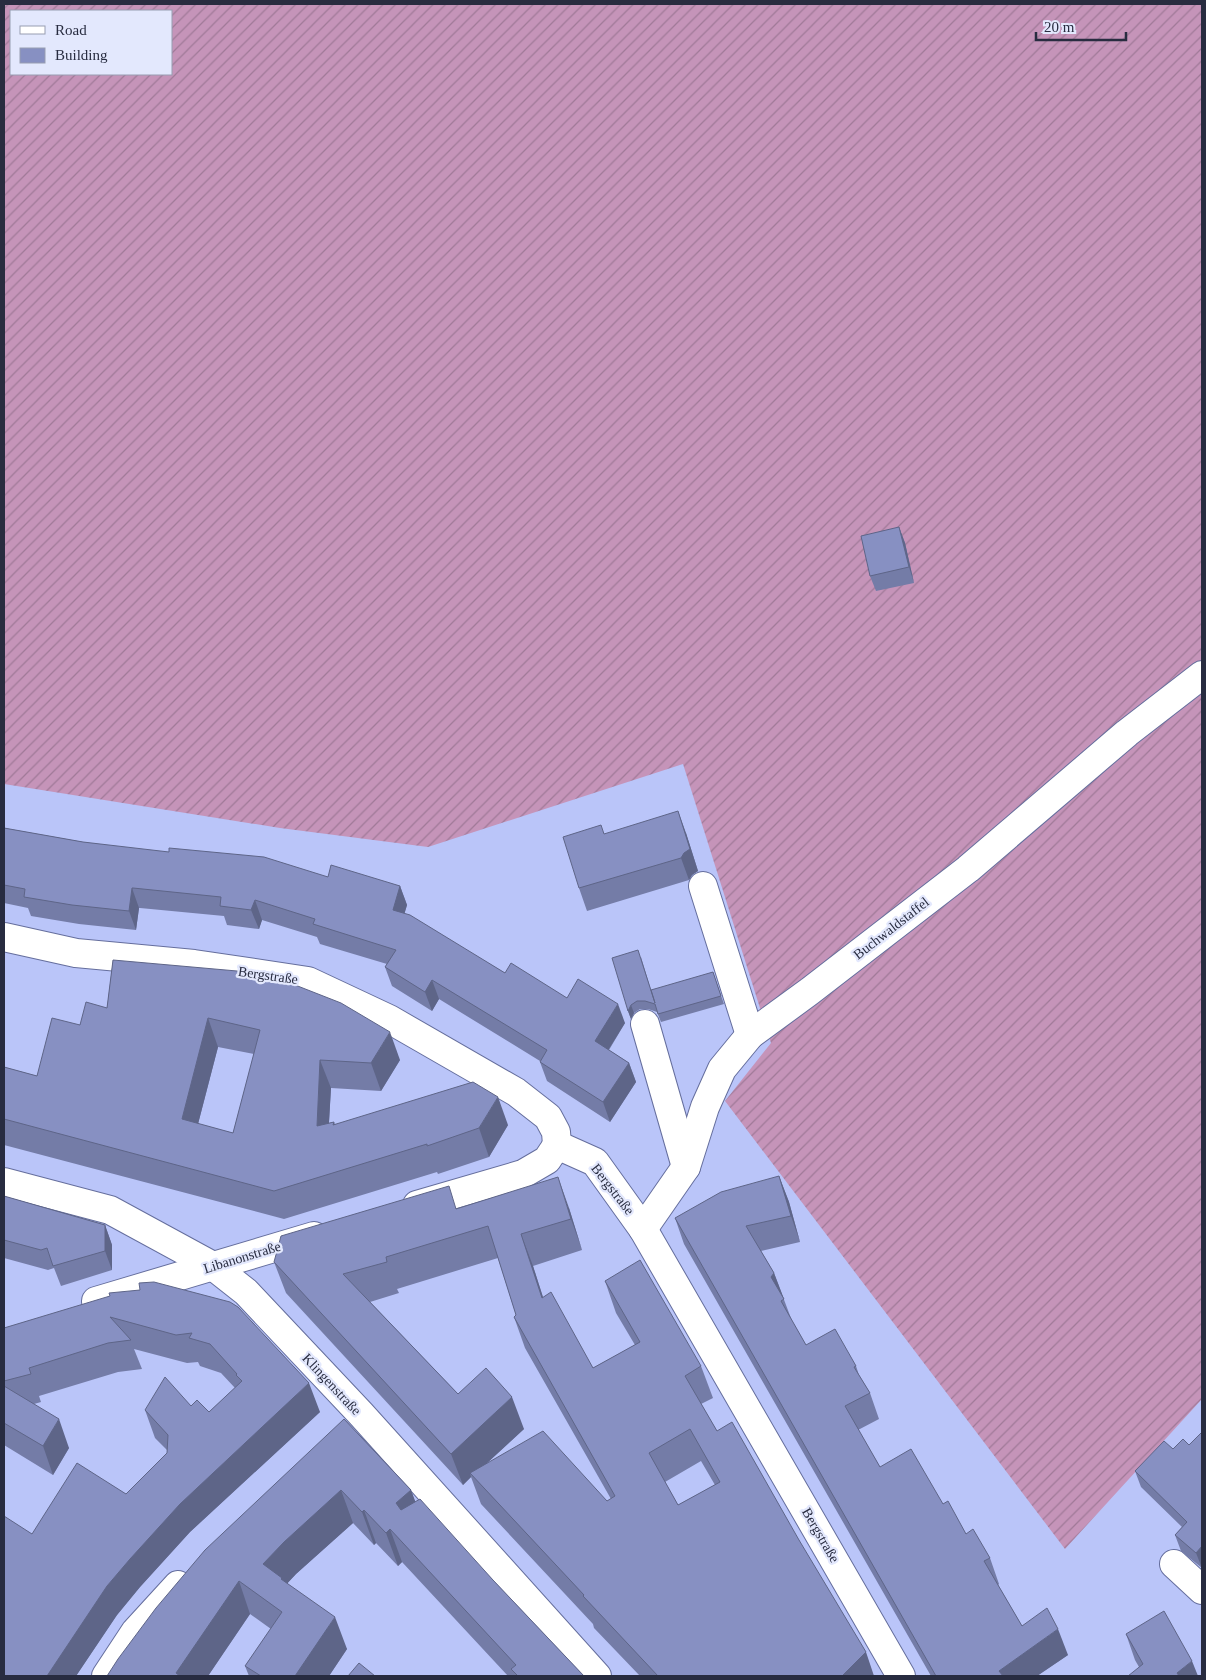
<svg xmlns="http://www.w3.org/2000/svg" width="1206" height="1680" font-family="'Times New Roman',serif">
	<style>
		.garden { fill: url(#garden-furrows); fill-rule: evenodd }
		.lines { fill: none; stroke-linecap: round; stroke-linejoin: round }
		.minor-casing { stroke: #656e9d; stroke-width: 30 }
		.minor { stroke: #fff; stroke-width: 28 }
		.wall { fill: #747ca7; fill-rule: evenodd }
		.shaded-wall { fill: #5e6588 }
		.building { fill: #8790c2; stroke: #5e6588; fill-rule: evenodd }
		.labels { text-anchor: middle; stroke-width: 4.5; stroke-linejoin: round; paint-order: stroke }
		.street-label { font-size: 14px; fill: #282c40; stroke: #e3e8fd }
	</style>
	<defs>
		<pattern id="garden-furrows" width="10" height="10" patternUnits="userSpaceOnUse" patternTransform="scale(1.25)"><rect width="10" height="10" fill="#c594b9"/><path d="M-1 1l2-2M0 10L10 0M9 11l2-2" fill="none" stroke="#a07998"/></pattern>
	</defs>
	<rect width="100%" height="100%" fill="#bac5f9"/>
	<path class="garden" d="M4 4H1202V1399L1065 1549 725 1101 771 1043 683 764 428 847 280 828 4 784ZM11 11H171V74H11Z"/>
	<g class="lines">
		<defs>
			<g id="minor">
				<path d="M703 886 750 1035"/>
				<path d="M4 937 76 953 194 964 308 981 389 1019 516 1092 548 1117 556 1132 557 1145"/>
				<path d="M645 1024 686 1167"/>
				<path d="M557 1145 595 1162 643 1229 901 1676"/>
				<path d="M4 1182 110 1210 213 1266 246 1292 361 1414 597 1676"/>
				<path d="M417 1205 523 1174 547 1160 557 1145"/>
				<path d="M643 1229 686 1167 705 1107 722 1069 750 1035 810 991 968 869 1127 733 1202 675"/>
				<path d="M96 1301 314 1236"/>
				<path d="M1174 1564 1202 1590"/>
				<path d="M106 1676 135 1632 178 1585"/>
			</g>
		</defs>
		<use href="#minor" class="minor-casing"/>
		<use href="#minor" class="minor"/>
	</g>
	<g class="wall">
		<path d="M899 527 905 543 914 583 876 591 870 576Z"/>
		<path d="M4 828 83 842 328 877 400 886 407 905 404 914 505 973 567 998 625 1023 609 1050 629 1063 636 1082 610 1122 547 1081 540 1062V1061L439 999 432 1011 392 986 385 967 387 964 320 944 317 937 262 920 259 929 227 925 224 916 140 908H139L136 930 79 924 31 916 28 908 4 903Z"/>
		<path d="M686 833 698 871 692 875 689 880 587 911 579 888Z"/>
		<path d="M641 957 653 997 713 972 724 1004 661 1022 657 1012 648 1009H640L634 1013 631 1019 628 1011Z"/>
		<path d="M113 960 400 1060 381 1091 331 1088 329 1123 334 1122 335 1124 508 1125 489 1157 438 1174 437 1172 284 1219 4 1145V1067L37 1076 80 1025 107 1008ZM218 1047 254 1054 233 1133 198 1124Z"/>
		<path d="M779 1176 789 1202 800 1242 761 1251 774 1273 792 1321 806 1345 856 1366 859 1375 870 1393 879 1419 858 1430 880 1467 943 1504 966 1534 990 1558 999 1584 998 1585 1022 1626 1068 1655 1037 1676H931L684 1244 675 1218Z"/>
		<path d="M4 1196 105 1225 112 1245V1270L61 1286 54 1268 48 1270 4 1258Z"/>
		<path d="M569 1208 582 1250 533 1266 543 1297 593 1368 635 1345 616 1313 605 1281 701 1366 713 1398 701 1404 717 1431 874 1676H640L594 1628 593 1624 481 1504 471 1477 463 1485 286 1293 274 1262 457 1209ZM498 1258 516 1315 514 1317 525 1348 611 1499 607 1501 487 1463 524 1429 458 1394 370 1302 399 1293 397 1289ZM701 1461 715 1485 678 1505 665 1482Z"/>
		<path d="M140 1290 320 1412 190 1532 140 1587 117 1615 76 1676H4L32 1534 126 1494 167 1453V1450L155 1438 145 1410 191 1406 209 1412 235 1388 221 1373 200 1366 198 1362 187 1363 134 1349 142 1369 118 1372 39 1396 41 1402 34 1404 69 1448 53 1475 4 1445V1328Z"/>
		<path d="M344 1419 411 1490 415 1502 493 1580 584 1676H508L402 1562 398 1566 376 1543 374 1545 353 1523 296 1574 287 1583 347 1649 329 1676H249L245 1666 271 1629 250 1614 208 1676H107Z"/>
		<path d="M1202 1432V1568L1181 1551 1175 1535 1182 1527 1141 1487 1135 1471 1173 1449 1189 1445Z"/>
		<path d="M1126 1634 1198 1676 1139 1667 1135 1660Z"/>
	</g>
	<g class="shaded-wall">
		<path d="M899 527 905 543 914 583 909 567Z"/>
		<path d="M678 811 686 833 698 871 692 875 689 880 681 858Z"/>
		<path d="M400 886 407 905 400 929 393 910Z"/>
		<path d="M132 888 139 908 136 930 129 911Z"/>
		<path d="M255 900 262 920 259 929 251 910Z"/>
		<path d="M432 980 439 999 432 1011 425 992Z"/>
		<path d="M618 1004 625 1023 602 1060 595 1041Z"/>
		<path d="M631 1005 634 1013 631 1019 628 1011Z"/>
		<path d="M208 1018 218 1047 192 1147 182 1119Z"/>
		<path d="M390 1032 400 1060 381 1091 371 1063Z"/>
		<path d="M320 1060 331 1088 327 1154 317 1126Z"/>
		<path d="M629 1063 636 1082 610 1122 603 1102Z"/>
		<path d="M498 1097 508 1125 489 1157 479 1128Z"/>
		<path d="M779 1176 789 1202 800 1242 791 1216Z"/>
		<path d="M558 1177 569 1208 582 1250 571 1219Z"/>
		<path d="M105 1225 112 1245V1270L105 1251Z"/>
		<path d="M521 1234 533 1266 553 1329 542 1298Z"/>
		<path d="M774 1273 784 1299 771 1277Z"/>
		<path d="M309 1383 320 1412 190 1532 140 1587 117 1615 76 1676H47L107 1586 130 1559 180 1504Z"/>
		<path d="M512 1397 524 1429 473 1476 470 1473 471 1477 463 1485 451 1454Z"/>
		<path d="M59 1419 69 1448 53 1475 43 1446Z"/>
		<path d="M341 1490 353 1523 296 1574 285 1586 263 1564 284 1542Z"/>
		<path d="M411 1490 423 1522 408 1536 396 1503Z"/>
		<path d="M364 1510 376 1543 374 1545 362 1512Z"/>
		<path d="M390 1529 402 1562 398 1566 386 1533Z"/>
		<path d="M1202 1546V1568L1196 1553Z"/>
		<path d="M239 1581 250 1614 208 1676H177L176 1673Z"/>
		<path d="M335 1617 347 1649 329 1676H295Z"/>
		<path d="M1058 1629 1068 1655 1037 1676H1001L999 1671Z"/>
		<path d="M866 1652 874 1676H842Z"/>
		<path d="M1192 1661 1198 1676H1178L1177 1673Z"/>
	</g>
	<g class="building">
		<path d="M899 527 909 567 870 576 861 536Z"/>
		<path d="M678 811 690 849 684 853 681 858 579 888 563 837 601 825 604 834Z"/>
		<path d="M4 828 83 842 169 852V848L264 857 328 877 331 865 400 886 393 910 410 915 505 973 511 963 567 998 578 979 618 1004 595 1041 629 1063 603 1102 540 1062 547 1050 432 980 425 992 385 967 396 950 313 924 315 919 255 900 251 910 220 906 221 897 133 888H132L129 911 72 905 24 897 25 889 4 885Z"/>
		<path d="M638 950 655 1003 651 990 713 972 721 996 658 1014 655 1004 645 1001H637L631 1005 628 1011 612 958Z"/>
		<path d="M113 960 237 971 290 983 341 1003 390 1032 371 1063 320 1060 317 1126 334 1122 333 1125 473 1082 498 1097 479 1128 427 1146V1144L274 1191 4 1119V1067L37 1076 52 1018 80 1025 86 1002 107 1008ZM208 1018 260 1030 233 1133 182 1119Z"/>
		<path d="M779 1176 791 1216 746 1226 774 1273 771 1277 784 1299 781 1301 806 1345 835 1329 856 1366 854 1367 870 1393 845 1406 880 1467 911 1449 943 1504 948 1501 966 1534 973 1529 990 1558 984 1561 1022 1626 1047 1608 1058 1629 999 1671 1003 1676H936L675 1218 721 1192Z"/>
		<path d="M558 1177 571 1219 521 1234 542 1298 551 1292 593 1368 640 1342 605 1281 640 1260 701 1366 685 1376 717 1431 732 1422 799 1540 866 1652 842 1676H658L583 1596 584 1595 470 1473 543 1431 607 1501 615 1496 514 1317 516 1315 488 1226 386 1257 387 1262 343 1274 458 1394 486 1368 512 1397 451 1454 274 1262 281 1236 449 1186 456 1209ZM690 1429 720 1482 678 1505 649 1453Z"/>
		<path d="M4 1196 105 1225V1251L53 1266 47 1248 41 1250 4 1240Z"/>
		<path d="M154 1282 230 1302 238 1307 309 1383 180 1504 130 1559 107 1586 47 1676H4V1516L32 1534 77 1463 126 1494 167 1453 168 1435 145 1410 165 1377 191 1406 197 1400 209 1412 242 1381 236 1375 237 1374 210 1344 189 1338 192 1333 176 1335 110 1317 131 1340 108 1343 29 1368 31 1374 4 1381V1328L110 1296 109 1293 140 1290 139 1283Z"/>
		<path d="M4 1386 59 1419 43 1446 4 1423Z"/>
		<path d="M344 1419 411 1490 396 1503 401 1510 420 1499 493 1580 584 1676H518L511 1669 516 1665 390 1529 386 1533 364 1510 362 1512 341 1490 284 1542 263 1564 282 1578 281 1579 335 1617 295 1676H261L245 1666 282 1612 239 1581 176 1673 180 1676H107L118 1659 156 1608 205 1550Z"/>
		<path d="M1202 1432V1546L1196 1553 1175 1535 1187 1522 1135 1471 1164 1441 1173 1449 1183 1439 1189 1445Z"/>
		<path d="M1164 1611 1192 1661 1177 1673 1179 1676H1128L1143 1664 1126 1634Z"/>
		<path d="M359 1663 375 1676H348Z"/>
	</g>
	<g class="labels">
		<g class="street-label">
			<text transform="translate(891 928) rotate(-38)" y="5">Buchwaldstaffel</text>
			<text transform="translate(268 975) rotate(8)" y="5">Bergstraße</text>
			<text transform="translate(613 1189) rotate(52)" y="5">Bergstraße</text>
			<text transform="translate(242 1257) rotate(-17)" y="5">Libanonstraße</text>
			<text transform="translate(332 1384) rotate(47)" y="5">Klingenstraße</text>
			<text transform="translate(821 1535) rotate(60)" y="5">Bergstraße</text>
		</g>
	</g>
	<rect width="1206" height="1680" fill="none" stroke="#282c40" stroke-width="10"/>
	<rect x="10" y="10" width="162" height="65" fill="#e3e8fd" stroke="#989db1"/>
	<rect x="20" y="26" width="25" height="8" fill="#ffffff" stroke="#989db1"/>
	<text x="55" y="35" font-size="15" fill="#282c40">Road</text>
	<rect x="20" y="48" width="25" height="15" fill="#8790c2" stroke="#989db1"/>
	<text x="55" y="60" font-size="15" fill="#282c40">Building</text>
	<path d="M1036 32v8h90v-8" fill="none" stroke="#282c40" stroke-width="2.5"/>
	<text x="1044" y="32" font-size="15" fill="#282c40" stroke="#e3e8fd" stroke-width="4" paint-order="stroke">20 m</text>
</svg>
